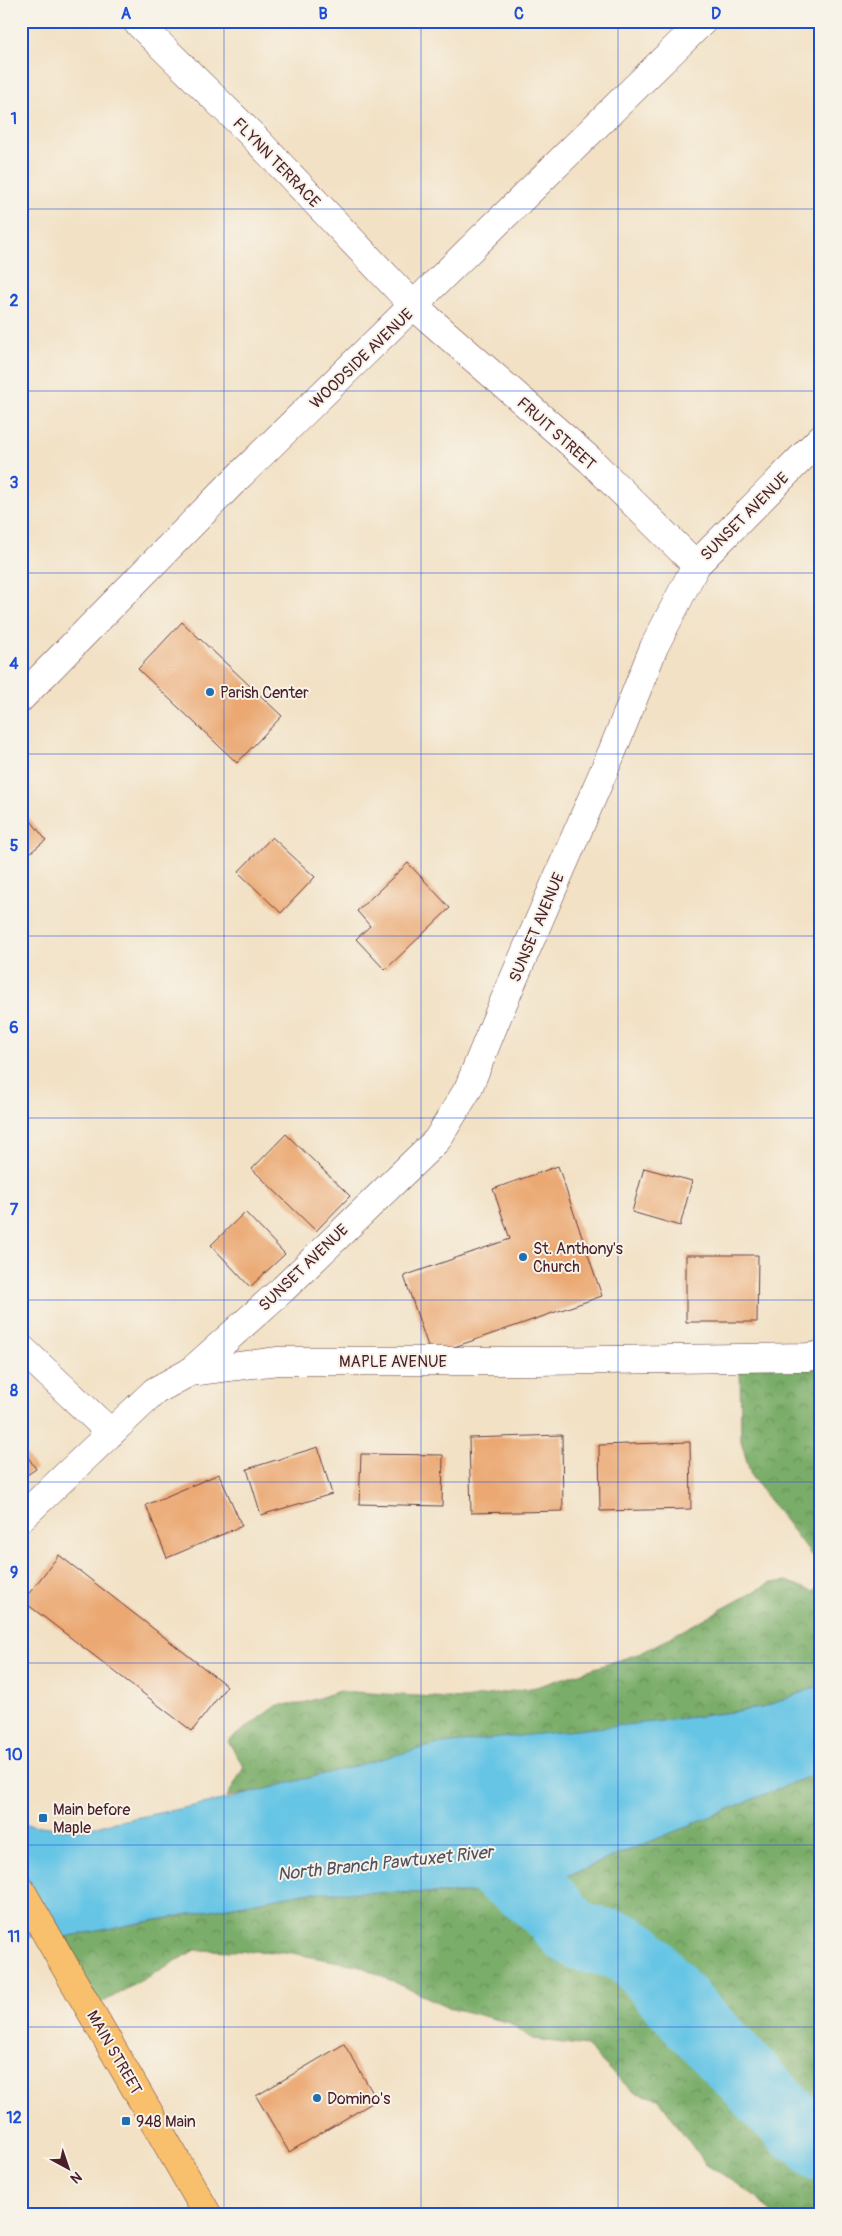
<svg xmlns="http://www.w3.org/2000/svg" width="842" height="2236" font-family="Pangolin,sans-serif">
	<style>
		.forest { fill: url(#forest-crowns); stroke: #62664a }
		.water { fill: #66c5e5; stroke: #587288 }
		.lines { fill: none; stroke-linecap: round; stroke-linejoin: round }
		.river { stroke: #66c5e5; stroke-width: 68 }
		.building { fill: #eba872 }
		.minor-casing { stroke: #633c42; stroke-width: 29 }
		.major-casing { stroke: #633c42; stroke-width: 29 }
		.minor { stroke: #fff; stroke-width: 28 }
		.major { stroke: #f8bf6c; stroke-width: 28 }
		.grid { fill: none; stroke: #1d4ed8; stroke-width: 1; stroke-opacity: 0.55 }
		.poi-dot { fill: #1f6fb2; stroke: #f7f3e8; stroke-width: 2 }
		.labels { text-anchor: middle; stroke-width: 4; stroke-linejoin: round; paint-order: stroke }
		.street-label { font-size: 16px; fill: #4a1f2b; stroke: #f7f3e8 }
		.poi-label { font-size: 16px; fill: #4a1f2b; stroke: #f7f3e8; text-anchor: start }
		.water-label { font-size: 18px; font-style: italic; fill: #525163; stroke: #f7f3e8 }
		.neatline { fill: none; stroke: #1d4ed8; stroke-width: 2 }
		.grid-label { font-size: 16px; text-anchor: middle; font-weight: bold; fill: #1d4ed8 }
	</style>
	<defs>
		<pattern id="forest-crowns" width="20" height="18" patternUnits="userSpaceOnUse" patternTransform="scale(1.25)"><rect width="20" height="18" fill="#7aad69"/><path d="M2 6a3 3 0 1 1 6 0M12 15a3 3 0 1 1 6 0" fill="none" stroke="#668c57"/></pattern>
	</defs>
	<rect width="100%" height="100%" fill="#f7f3e8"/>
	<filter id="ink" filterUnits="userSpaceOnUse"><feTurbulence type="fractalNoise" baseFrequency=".02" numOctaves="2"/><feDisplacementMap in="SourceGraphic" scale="10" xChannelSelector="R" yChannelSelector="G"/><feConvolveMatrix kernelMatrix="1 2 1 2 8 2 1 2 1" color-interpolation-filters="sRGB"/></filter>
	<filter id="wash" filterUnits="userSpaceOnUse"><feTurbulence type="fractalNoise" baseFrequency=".0096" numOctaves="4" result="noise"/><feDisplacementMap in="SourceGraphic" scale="20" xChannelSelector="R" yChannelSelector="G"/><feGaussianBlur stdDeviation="1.12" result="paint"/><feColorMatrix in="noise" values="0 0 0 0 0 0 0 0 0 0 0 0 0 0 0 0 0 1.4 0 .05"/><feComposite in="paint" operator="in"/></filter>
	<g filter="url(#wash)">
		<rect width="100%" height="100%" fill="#f2e1c5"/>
		<g class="forest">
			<path d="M821 1359V1568L751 1476 741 1441 740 1367Z"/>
			<path d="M787 1581 813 1592 821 1584V1685L762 1708 662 1721 227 1797 244 1767 228 1741 277 1705 301 1704 339 1691 464 1699 536 1687 641 1653 770 1583Z"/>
			<path d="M821 1771V2215H773L757 2197 705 2164 659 2099 633 2092 586 2046 532 2039 510 2023 448 2007 360 1966 286 1952 195 1950 91 2009 53 1939 310 1892 469 1893 557 1880Z"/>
		</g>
		<path class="water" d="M821 1685V1771L557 1880 469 1893 310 1892 53 1939 41 1934 21 1940V1824L76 1830 232 1798 434 1745 662 1721 762 1708Z"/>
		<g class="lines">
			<path class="river" d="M483 1857 544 1901 570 1930 584 1938 618 1945 636 1955 695 2022 796 2127 811 2135 821 2147"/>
		</g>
		<g id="blocks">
			<g class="building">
				<path d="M182 622 282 716 237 763 138 669Z"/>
				<path d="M24 812 46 840 21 860V814Z"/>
				<path d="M272 837 315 877 281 913 238 872Z"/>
				<path d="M408 863 450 908 385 970 356 939 370 926 357 911Z"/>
				<path d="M286 1134 350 1196 316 1231 252 1169Z"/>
				<path d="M558 1166 602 1296 431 1355 404 1276 510 1239 493 1189Z"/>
				<path d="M644 1168 692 1181 680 1226 632 1212Z"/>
				<path d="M245 1212 285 1254 250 1287 211 1245Z"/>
				<path d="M686 1255H758L757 1322H686Z"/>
				<path d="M562 1435 563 1511 471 1513 469 1438Z"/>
				<path d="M690 1442 691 1509 600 1511 599 1445Z"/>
				<path d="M21 1447 36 1469 21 1479Z"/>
				<path d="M318 1447 332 1494 261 1515 247 1469Z"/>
				<path d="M361 1454 443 1455 442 1506 359 1504Z"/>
				<path d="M219 1474 242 1526 167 1558 146 1505Z"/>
				<path d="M59 1555 227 1686 192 1731 23 1601Z"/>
				<path d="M344 2044 377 2100 289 2152 256 2096Z"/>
			</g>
		</g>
	</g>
	<g filter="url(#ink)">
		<use href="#blocks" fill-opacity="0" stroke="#633c42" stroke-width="1"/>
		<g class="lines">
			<defs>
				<g id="minor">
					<path d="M136 21 252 135 414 306 590 460 696 565"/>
					<path d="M21 698 233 482 703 21"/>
					<path d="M21 1348 111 1433"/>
					<path d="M190 1372 283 1289 437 1140 468 1089 498 1015 612 752 654 647 696 565 821 438"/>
					<path d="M21 1518 155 1391 190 1372 278 1361H538L808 1357 821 1355"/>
				</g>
				<path id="major" d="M21 1890 208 2215"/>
			</defs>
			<use href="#minor" class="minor-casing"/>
			<use href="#major" class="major-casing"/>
			<use href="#minor" class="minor"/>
			<use href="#major" class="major"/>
		</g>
	</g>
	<path class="grid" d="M224 21V2215M421 21V2215M618 21V2215M21 209H821M21 391H821M21 573H821M21 754H821M21 936H821M21 1118H821M21 1300H821M21 1482H821M21 1663H821M21 1845H821M21 2027H821"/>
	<g class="poi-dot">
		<circle cx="210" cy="692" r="5"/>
		<circle cx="523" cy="1257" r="5"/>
		<rect x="38" y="1813" width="10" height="10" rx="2.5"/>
		<circle cx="317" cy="2098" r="5"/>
		<rect x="121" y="2116" width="10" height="10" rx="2.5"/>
	</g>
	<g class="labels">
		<g class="street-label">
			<text transform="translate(277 162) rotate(46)" y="6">FLYNN TERRACE</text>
			<text transform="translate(361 358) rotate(-44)" y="6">WOODSIDE AVENUE</text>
			<text transform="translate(557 433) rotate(42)" y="6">FRUIT STREET</text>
			<text transform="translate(744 516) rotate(-45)" y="6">SUNSET AVENUE</text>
			<text transform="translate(536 927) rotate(-67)" y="6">SUNSET AVENUE</text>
			<text transform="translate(303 1267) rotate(-44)" y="6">SUNSET AVENUE</text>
			<text x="393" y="1367">MAPLE AVENUE</text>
			<text transform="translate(115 2052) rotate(60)" y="6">MAIN STREET</text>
		</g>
		<g class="poi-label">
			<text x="220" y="698">Parish Center</text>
			<text x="533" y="1254">St. Anthony's<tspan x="533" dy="18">Church</tspan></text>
			<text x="53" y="1815">Main before<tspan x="53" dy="18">Maple</tspan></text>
			<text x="327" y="2104">Domino's</text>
			<text x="136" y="2127">948 Main</text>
		</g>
		<g class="water-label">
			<text transform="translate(385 1863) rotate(-6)" y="6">North Branch Pawtuxet River</text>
		</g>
	</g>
	<rect width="842" height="2236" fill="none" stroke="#f7f3e8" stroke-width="55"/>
	<g transform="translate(68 2168) rotate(140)" stroke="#f7f3e8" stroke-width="4" paint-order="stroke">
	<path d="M0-4L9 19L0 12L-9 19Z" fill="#4a1f2b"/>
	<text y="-8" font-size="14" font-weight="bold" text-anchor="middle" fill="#4a1f2b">N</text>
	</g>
	<rect x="28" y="28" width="786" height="2180" class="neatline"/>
	<g class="grid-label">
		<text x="126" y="19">A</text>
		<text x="323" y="19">B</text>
		<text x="519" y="19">C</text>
		<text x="716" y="19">D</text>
		<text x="14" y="124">1</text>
		<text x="14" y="306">2</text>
		<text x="14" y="488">3</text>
		<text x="14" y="669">4</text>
		<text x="14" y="851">5</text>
		<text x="14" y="1033">6</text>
		<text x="14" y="1215">7</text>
		<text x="14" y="1396">8</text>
		<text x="14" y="1578">9</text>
		<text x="14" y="1760">10</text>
		<text x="14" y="1942">11</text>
		<text x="14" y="2123">12</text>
	</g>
</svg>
